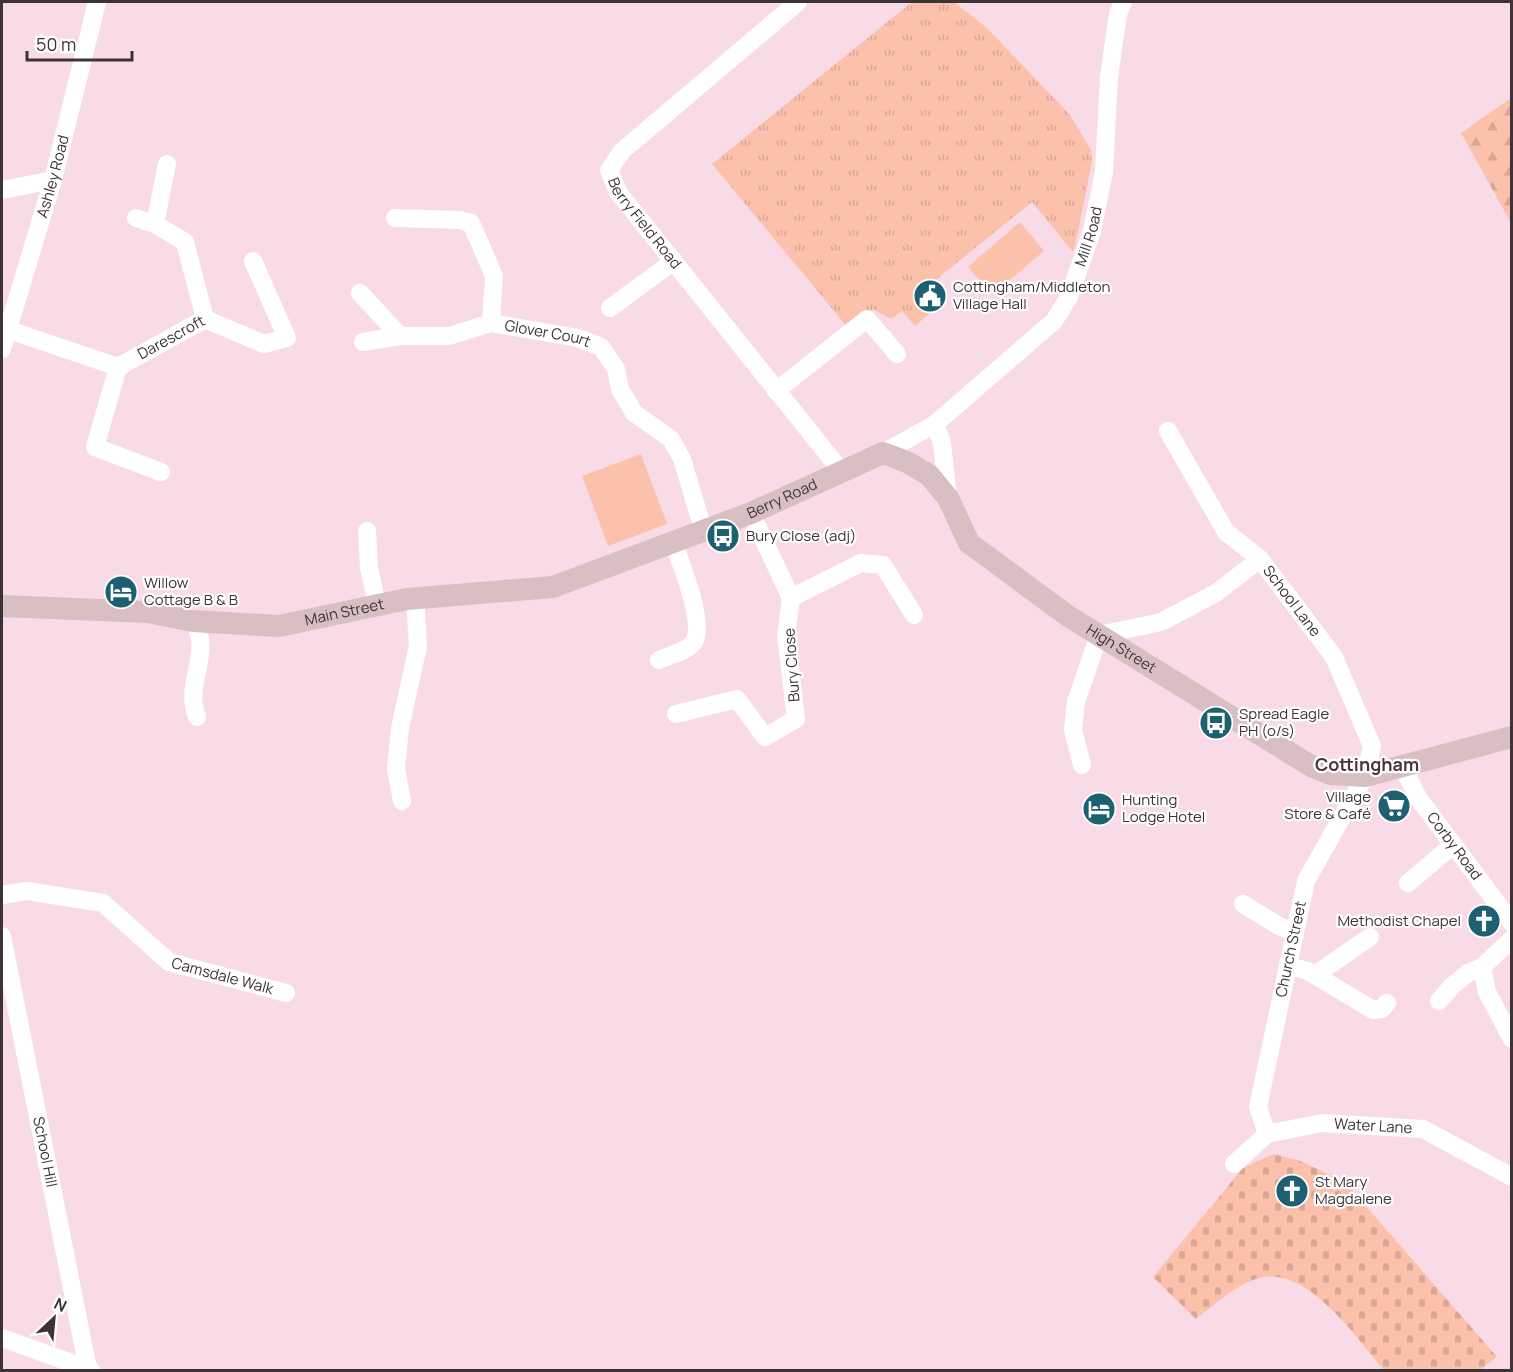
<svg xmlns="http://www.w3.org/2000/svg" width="1513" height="1372" font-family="Manrope,sans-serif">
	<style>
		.green { fill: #fcc1ab }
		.forest { fill: url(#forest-firs) }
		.cemetery { fill: url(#cemetery-stones) }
		.park { fill: url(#park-tufts) }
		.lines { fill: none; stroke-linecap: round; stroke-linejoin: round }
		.minor { stroke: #fff; stroke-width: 18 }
		.major { stroke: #d7bfc2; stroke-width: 22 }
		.labels { text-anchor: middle; stroke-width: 4.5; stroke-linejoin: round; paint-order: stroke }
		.street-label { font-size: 15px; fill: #3d3237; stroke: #fff }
		.poi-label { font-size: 15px; fill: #3d3237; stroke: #fff; text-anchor: start }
		.quarter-label { font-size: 18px; font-weight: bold; fill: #4b343f; stroke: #fff }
	</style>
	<defs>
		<pattern id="forest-firs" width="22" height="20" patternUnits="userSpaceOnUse" patternTransform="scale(1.5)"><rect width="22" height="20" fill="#fcc1ab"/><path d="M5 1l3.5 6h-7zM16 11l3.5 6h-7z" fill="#d9a694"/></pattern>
		<pattern id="cemetery-stones" width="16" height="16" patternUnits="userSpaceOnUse" patternTransform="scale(1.5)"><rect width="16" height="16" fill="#fcc1ab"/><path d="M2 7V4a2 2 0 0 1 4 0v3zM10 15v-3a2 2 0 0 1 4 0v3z" fill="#d9a694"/></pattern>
		<pattern id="park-tufts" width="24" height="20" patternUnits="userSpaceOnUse" patternTransform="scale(1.5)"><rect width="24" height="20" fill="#fcc1ab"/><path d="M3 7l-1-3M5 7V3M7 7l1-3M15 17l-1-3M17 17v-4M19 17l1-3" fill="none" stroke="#d9a694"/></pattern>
	</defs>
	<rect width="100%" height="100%" fill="#f9dbe8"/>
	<g class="green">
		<path d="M1020 222 1044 251 992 295 968 267Z"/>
		<path d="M641 454 667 524 608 546 582 476Z"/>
	</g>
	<path class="forest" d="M1511 98V223L1461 133Z"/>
	<path class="cemetery" d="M1273 1154 1298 1160 1345 1182 1497 1357 1480 1370H1384C1356 1338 1304 1259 1253 1280 1231 1289 1214 1305 1196 1319L1153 1277 1243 1168Z"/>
	<path class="park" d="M912 2H954L987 28 1070 115 1091 150 1092 162 1075 246 1073 252 1032 202 916 296 931 312 915 326 902 311 891 319 873 309 849 329 712 164Z"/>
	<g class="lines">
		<g class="minor">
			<path id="s1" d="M798 2 622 151 609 170 618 192 842 472"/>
			<path d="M2 190 53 180"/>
			<path d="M136 218 155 224 185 242 205 319"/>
			<path d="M395 218 460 220 471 223 494 276 491 323"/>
			<path d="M155 224 167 164"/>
			<path d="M360 293 400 336"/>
			<path d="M610 308 674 261"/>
			<path id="s2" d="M9 330 118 367 205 319 264 344 287 338 253 261"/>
			<path id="s3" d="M363 342 400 336H449L491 323 578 338 601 347 616 369 620 389 634 413 671 439 682 459 703 529"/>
			<path id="s4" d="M2 349 53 180 97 2"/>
			<path d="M118 367 95 447 161 472"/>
			<path d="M776 391 867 319 897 354"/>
			<path d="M935 424 942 443 948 498"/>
			<path d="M1168 431 1226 532 1260 559"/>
			<path id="s5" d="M883 453 935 424 1054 321 1069 297 1092 231 1104 172 1109 77 1118 14 1123 2"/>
			<path d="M367 531 369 568 377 604"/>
			<path d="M791 598 861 563 883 565 914 615"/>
			<path d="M193 621C214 653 183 683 197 717"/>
			<path d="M659 660C669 655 690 651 695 640 704 619 680 562 673 541"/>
			<path d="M676 714 737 699 765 737 796 719 786 635 791 598 751 513"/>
			<path id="s6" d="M1082 765 1073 730 1076 702 1099 635 1161 622 1216 593 1260 559 1334 657 1372 746 1365 776 1306 881 1258 1107 1267 1134"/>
			<path id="s7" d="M1402 766 1419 799 1512 923"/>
			<path d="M402 801 396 769 400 728 418 646 415 598"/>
			<path d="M1408 883 1453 845"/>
			<path id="s8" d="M2 895 27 891 103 903 169 962 286 993"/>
			<path d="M1243 904 1279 926 1295 933"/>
			<path id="s9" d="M2 936 88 1369"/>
			<path d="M1288 966 1308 971 1373 1010 1382 1009 1387 1003"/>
			<path d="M1482 967 1487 992 1512 1039"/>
			<path d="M1315 975 1370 937"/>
			<path d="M1439 1001 1452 986 1468 973 1482 967 1512 939"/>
			<path id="s10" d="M1234 1164 1267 1134 1322 1123 1423 1129 1512 1177"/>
			<path d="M2 1338 91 1370"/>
		</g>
		<path class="major" id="s11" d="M2 606 148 612 193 621 279 626 407 599 553 587 751 513 883 453 907 462 929 475 948 498 969 543 1068 616 1311 766 1331 774 1365 776 1512 737"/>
	</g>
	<defs>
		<symbol id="civic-disc" viewBox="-11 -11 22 22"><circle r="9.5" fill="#1c6072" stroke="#fff"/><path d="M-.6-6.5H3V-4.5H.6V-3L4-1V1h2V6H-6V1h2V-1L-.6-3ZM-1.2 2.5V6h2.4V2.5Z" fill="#fff"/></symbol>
		<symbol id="bus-disc" viewBox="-11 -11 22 22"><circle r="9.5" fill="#1c6072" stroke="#fff"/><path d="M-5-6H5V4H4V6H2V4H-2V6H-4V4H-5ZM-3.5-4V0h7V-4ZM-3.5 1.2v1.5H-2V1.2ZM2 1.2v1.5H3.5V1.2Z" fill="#fff"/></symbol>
		<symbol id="hotel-disc" viewBox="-11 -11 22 22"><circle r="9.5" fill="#1c6072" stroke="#fff"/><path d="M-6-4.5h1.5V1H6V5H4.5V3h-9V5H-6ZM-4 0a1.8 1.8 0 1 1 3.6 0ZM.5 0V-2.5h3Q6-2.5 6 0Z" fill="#fff"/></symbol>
		<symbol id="supermarket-disc" viewBox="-11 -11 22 22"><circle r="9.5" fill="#1c6072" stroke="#fff"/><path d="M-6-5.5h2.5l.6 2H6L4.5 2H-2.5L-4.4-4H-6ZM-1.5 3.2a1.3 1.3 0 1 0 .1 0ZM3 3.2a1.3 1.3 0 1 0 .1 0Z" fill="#fff"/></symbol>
		<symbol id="church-disc" viewBox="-11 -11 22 22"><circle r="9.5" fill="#1c6072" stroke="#fff"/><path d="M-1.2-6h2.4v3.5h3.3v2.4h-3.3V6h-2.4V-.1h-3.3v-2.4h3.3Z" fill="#fff"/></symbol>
	</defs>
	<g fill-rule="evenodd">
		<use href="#civic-disc" x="911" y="277" width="38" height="38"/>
		<use href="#bus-disc" x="704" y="517" width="38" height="38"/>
		<use href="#hotel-disc" x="102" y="573" width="38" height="38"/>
		<use href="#bus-disc" x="1197" y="704" width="38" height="38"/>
		<use href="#supermarket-disc" x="1375" y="787" width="38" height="38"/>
		<use href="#hotel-disc" x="1080" y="790" width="38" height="38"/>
		<use href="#church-disc" x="1465" y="902" width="38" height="38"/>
		<use href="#church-disc" x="1273" y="1172" width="38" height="38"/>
	</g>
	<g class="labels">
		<g class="street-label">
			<text dy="5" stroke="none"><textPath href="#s4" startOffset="180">Ashley Road</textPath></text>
			<text dy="5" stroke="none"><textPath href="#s1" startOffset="318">Berry Field Road</textPath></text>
			<text dy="5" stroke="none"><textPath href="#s5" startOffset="309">Mill Road</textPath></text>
			<text dy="5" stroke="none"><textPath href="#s3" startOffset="188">Glover Court</textPath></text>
			<text dy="5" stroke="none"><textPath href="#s2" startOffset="176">Darescroft</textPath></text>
			<text dy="5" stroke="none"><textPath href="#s11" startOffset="801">Berry Road</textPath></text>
			<text dy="5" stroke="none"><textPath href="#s6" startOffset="369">School Lane</textPath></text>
			<text dy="5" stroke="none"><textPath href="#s11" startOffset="345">Main Street</textPath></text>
			<text dy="5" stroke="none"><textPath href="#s11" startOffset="1228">High Street</textPath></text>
			<text transform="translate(792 665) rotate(-94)" y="5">Bury Close</text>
			<text dy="5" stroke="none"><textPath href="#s7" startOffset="96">Corby Road</textPath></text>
			<text transform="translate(1291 949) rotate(-78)" y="5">Church Street</text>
			<text dy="5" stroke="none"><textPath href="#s8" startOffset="246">Camsdale Walk</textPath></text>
			<text dy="5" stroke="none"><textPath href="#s10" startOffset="152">Water Lane</textPath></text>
			<text dy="5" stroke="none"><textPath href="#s9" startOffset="220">School Hill</textPath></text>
		</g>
		<g class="poi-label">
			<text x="953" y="292">Cottingham/Middleton<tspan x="953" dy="17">Village Hall</tspan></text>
			<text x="746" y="541">Bury Close (adj)</text>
			<text x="144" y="588">Willow<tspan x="144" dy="17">Cottage B &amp; B</tspan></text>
			<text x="1239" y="719">Spread Eagle<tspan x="1239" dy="17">PH (o/s)</tspan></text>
			<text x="1371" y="802" text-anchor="end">Village<tspan x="1371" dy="17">Store &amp; Café</tspan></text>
			<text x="1122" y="805">Hunting<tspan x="1122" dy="17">Lodge Hotel</tspan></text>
			<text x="1461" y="926" text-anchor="end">Methodist Chapel</text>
			<text x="1315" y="1187">St Mary<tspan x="1315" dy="17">Magdalene</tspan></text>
		</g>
		<g class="quarter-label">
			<text x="1367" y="771">Cottingham</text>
		</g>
	</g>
	<rect width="1513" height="1372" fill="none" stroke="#3d3237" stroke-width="6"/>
	<g transform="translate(54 1318) rotate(26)" stroke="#ffffff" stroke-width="4.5" paint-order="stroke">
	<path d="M0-4.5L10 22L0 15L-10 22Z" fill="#3d3237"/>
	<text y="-9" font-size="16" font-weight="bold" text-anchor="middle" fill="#3d3237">N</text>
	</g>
	<path d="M27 51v9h105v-9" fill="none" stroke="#3d3237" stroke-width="3"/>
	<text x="36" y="51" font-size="18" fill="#3d3237" stroke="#ffffff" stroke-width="4.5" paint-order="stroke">50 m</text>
</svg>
